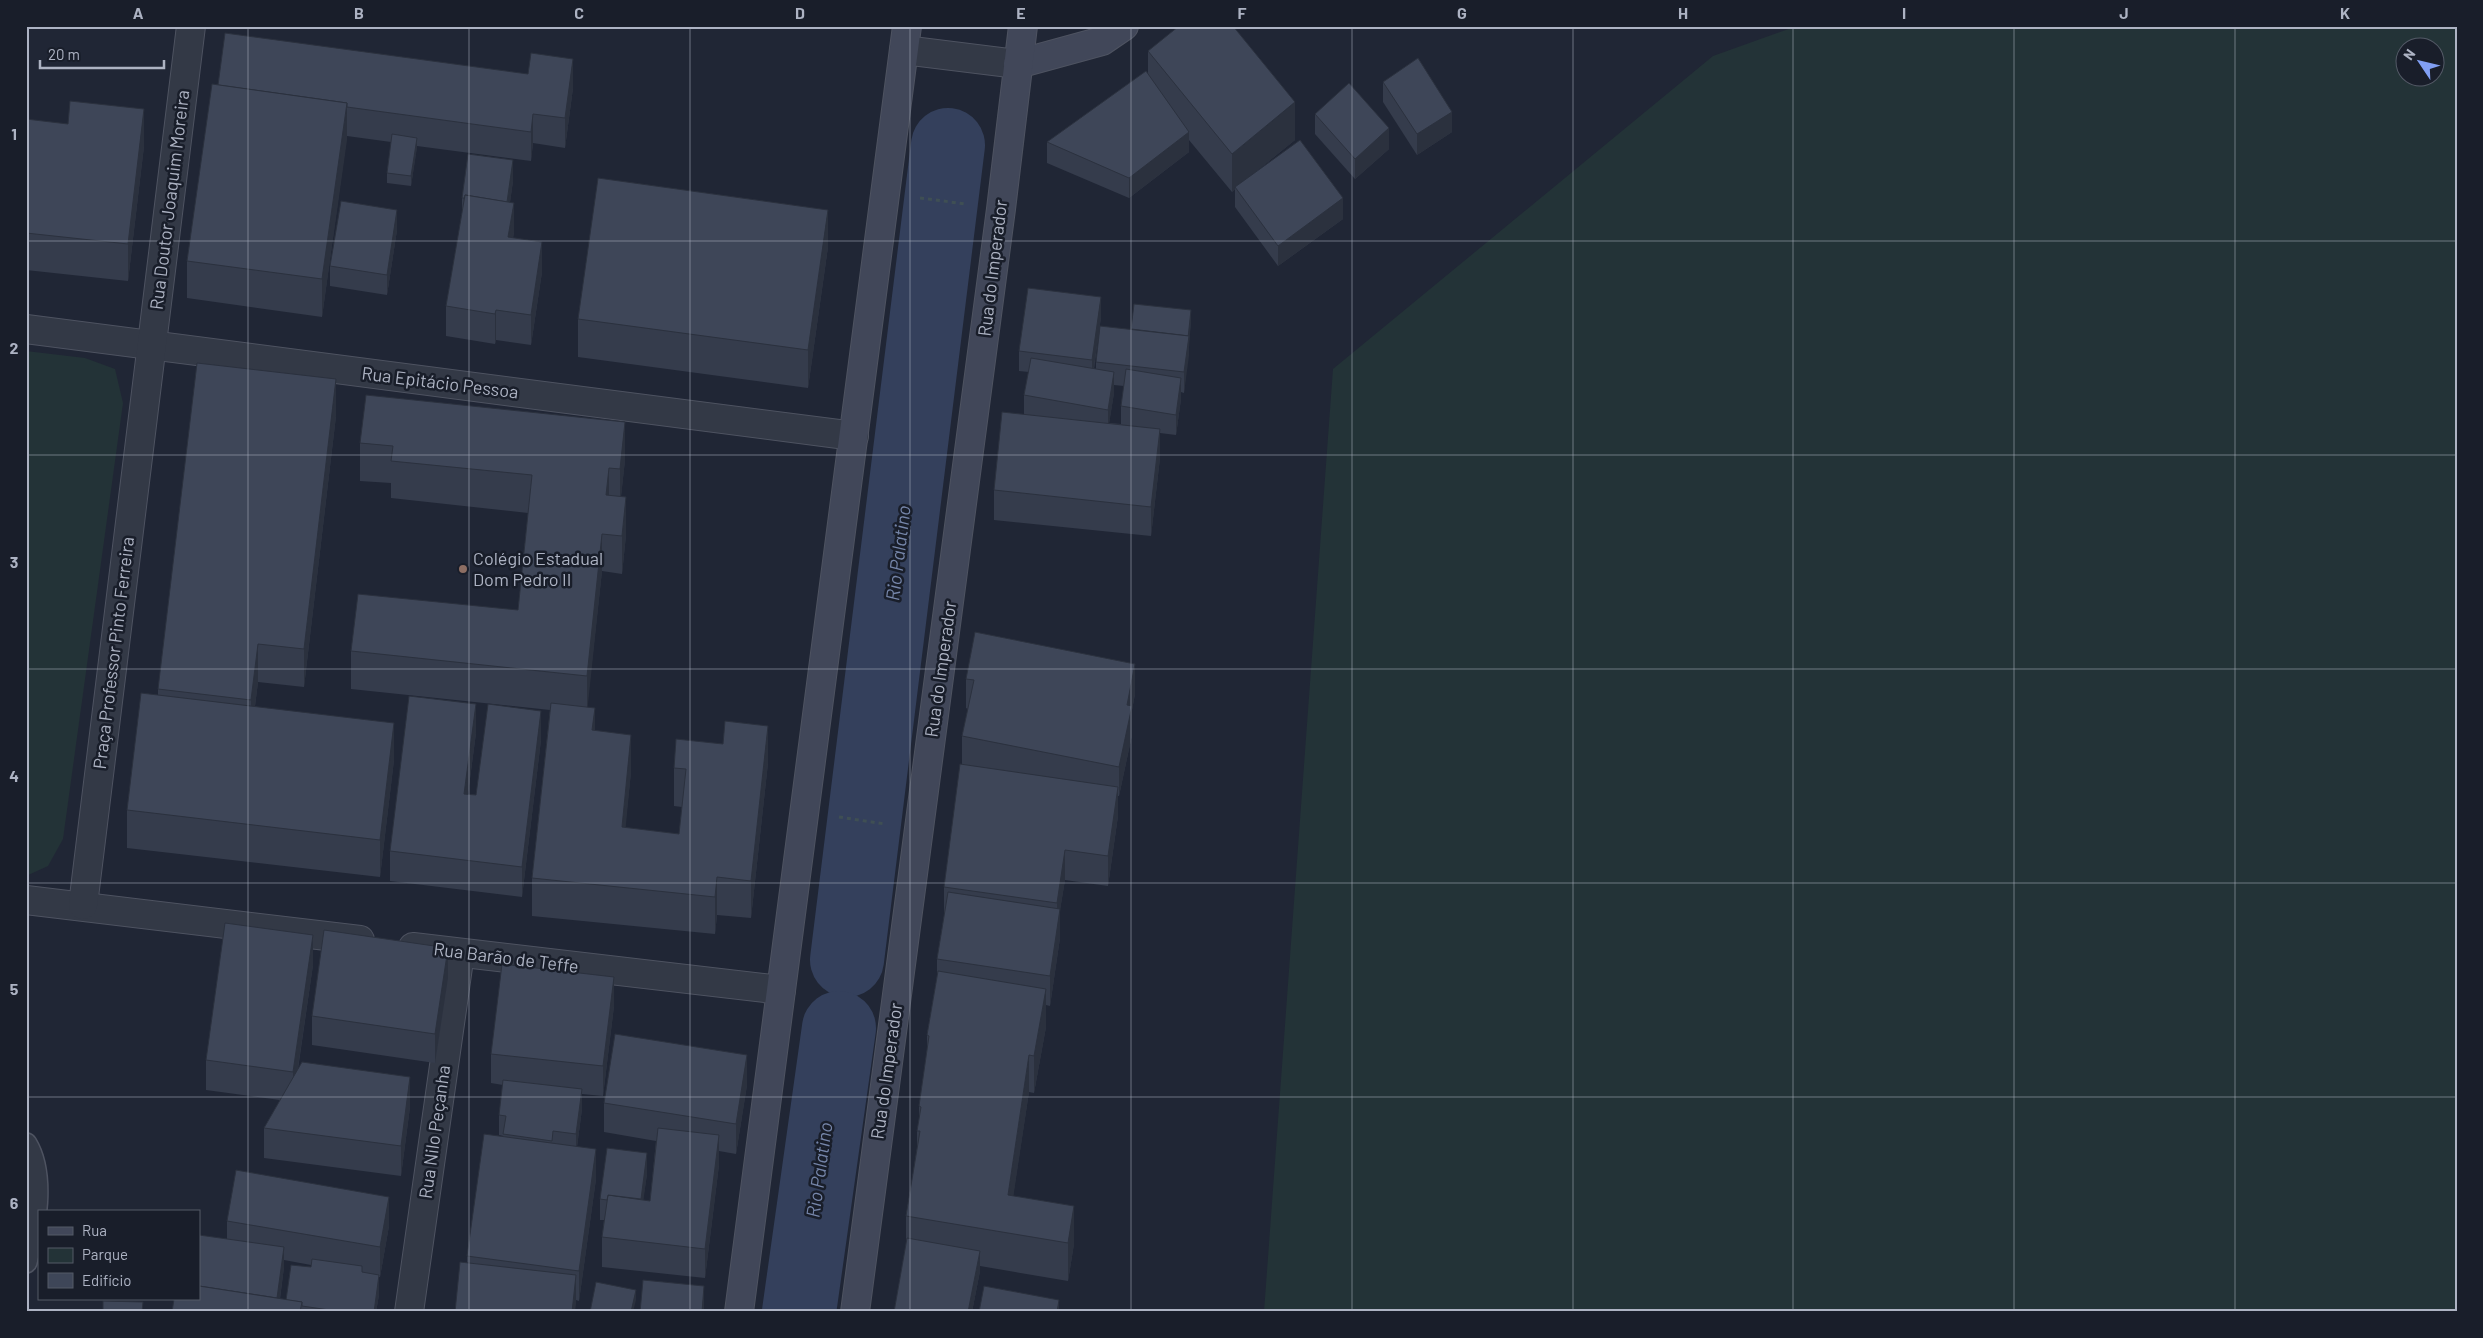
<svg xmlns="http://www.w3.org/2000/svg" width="2483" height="1338" font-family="Barlow,sans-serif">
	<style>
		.green { fill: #233337; fill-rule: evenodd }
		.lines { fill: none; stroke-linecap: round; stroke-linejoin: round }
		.river { stroke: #34405c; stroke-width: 74 }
		.service-casing { stroke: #4e5361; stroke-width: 24 }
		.minor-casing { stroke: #4e5361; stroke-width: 30 }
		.tertiary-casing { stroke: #4e5361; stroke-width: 30 }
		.secondary-casing { stroke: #4e5361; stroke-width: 30 }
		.path { stroke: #3f4f54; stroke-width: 3; stroke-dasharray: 4 4; stroke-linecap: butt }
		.service { stroke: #333946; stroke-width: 21 }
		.minor { stroke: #333946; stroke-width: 28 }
		.tertiary { stroke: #333946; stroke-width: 28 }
		.secondary { stroke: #414759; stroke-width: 28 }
		.wall { fill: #353c4c; fill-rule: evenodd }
		.shaded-wall { fill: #2b313e }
		.building { fill: #3e4658; stroke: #2b313e }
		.grid { fill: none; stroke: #adb3c3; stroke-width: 1; stroke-opacity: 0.55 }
		.education-dot { fill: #8d6e63; stroke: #191e2a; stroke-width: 2 }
		.labels { text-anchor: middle; stroke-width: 5; stroke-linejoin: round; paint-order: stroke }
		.street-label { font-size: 18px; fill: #adb3c3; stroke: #191e2a }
		.poi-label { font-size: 18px; fill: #adb3c3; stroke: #191e2a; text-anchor: start }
		.water-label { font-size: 19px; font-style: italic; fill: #7686aa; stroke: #191e2a }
		.neatline { fill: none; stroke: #adb3c3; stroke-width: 2 }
		.grid-label { font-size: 16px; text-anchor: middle; font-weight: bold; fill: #adb3c3 }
	</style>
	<rect width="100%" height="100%" fill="#202635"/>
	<g class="green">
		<path d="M1797 26H2457V1312H1264L1333 369 1713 56ZM2406 48H2436V78H2406Z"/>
		<path d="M26 351 85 358 115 369 123 403 63 839 48 866 26 876Z"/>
	</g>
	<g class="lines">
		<g class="river">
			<path d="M847 960 948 145"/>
			<path d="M799 1312 839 1028"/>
		</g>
		<defs>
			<path id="service" d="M26 1144C45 1175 35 1229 26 1262"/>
			<g id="minor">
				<path d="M26 329 854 436"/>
				<path d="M26 900 360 940"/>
				<path d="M83 905 191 26"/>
				<path d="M413 947 781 990"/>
				<path d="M409 1312 460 953"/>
			</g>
			<path id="tertiary" d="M904 50 1018 64"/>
			<g id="secondary">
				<path d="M1018 64 1102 41 1124 26"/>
				<path d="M739 1312 907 26"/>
				<path d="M855 1312 1001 209 1023 26"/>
			</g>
		</defs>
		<use href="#service" class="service-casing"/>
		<use href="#minor" class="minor-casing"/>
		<use href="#tertiary" class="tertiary-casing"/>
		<use href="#secondary" class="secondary-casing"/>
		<g class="path">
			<path d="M920 198 966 204"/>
			<path d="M839 817 885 824"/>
		</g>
		<use href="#service" class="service"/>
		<use href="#minor" class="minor"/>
		<use href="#tertiary" class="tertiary"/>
		<use href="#secondary" class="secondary"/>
	</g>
	<g class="wall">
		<path d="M1148 51 1295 140 1258 170 1343 219 1278 266 1235 207V189L1232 192 1189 140V152L1129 198 1047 163V142L1148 74Z"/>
		<path d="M1383 82 1452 132 1417 155 1383 102Z"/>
		<path d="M218 85 573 88 565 148 533 143 531 161 417 146 411 186 387 183V173L391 142 347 136 322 317 187 298V261Z"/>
		<path d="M1315 114 1389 149 1355 179 1315 134Z"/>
		<path d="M26 119 144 146 128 281 26 270Z"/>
		<path d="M513 181 510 202 514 232 513 238 542 272 531 345 496 340 495 344 446 336V306L462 217V198Z"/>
		<path d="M397 230 387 295 330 286V266Z"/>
		<path d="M828 247 808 388 578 357V319Z"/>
		<path d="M1101 317 1094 369H1096V362L1131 329 1191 321 1184 393 1181 392V399L1176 435 1160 433V458L1151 536 994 520V490L1024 414V395L1029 372 1019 371V351ZM1114 385 1124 386 1121 406V424L1109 423 1114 393Z"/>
		<path d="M336 416 304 687 258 682 255 706 394 760 380 877 127 848V810L158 695V689Z"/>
		<path d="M360 443 625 460 621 496 626 535 622 574 602 571 587 707 595 731 631 772 625 828 679 834 682 807 674 806V768L768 763 751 918 717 915 715 934 532 916V878L550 710 351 689V651L518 610 528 513 391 498V483L360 481Z"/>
		<path d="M966 679 1135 694 1132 710V735L1119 796H1118V816L1108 886 1065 880 1060 910V938L1050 1006 1046 1005V1027L1034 1093 1029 1092 1013 1196 1074 1244 1068 1281 980 1266V1271L972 1312H894L906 1245V1216L917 1148V1131L919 1120V1106L927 1050V1035L937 977V959L944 916V887L962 765V736L968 709 966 708Z"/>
		<path d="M476 733 468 794 476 795 541 740 522 897 390 881V851Z"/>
		<path d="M313 965 298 1069 410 1107 401 1176 264 1158V1128L280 1100 206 1090V1060Z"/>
		<path d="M448 978 435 1063 312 1045V1016Z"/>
		<path d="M614 1006 603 1096 582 1094V1109L577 1147 596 1179 579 1301 576 1300V1304L467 1263V1256L503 1137V1136L499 1135V1115L503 1085 491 1083V1054Z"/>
		<path d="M747 1085 736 1154 719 1151V1165L705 1278 602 1267V1237L604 1220H600V1199L647 1174 643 1200 650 1201 656 1141 604 1132V1103Z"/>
		<path d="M227 1221 389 1226 380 1277H379V1295L376 1312H172L227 1239ZM284 1260 311 1265V1267L286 1300 280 1299 284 1267Z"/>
	</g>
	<g class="shaded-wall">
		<path d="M573 59V88L565 148V118Z"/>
		<path d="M1295 102V140L1236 188 1235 187V189L1232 192V154Z"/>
		<path d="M347 103V140L322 317V279Z"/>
		<path d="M144 109V146L128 281V244Z"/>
		<path d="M1452 112V132L1417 155V134Z"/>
		<path d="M533 114V143L531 161V132Z"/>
		<path d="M1389 128V149L1355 179V159Z"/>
		<path d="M1189 132V152L1129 198V178Z"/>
		<path d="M417 138V148L411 186V176Z"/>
		<path d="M513 160V181L507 224V204Z"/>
		<path d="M1343 198V219L1278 266V246Z"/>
		<path d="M514 203V232L508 266V237Z"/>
		<path d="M397 210V230L387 295V275Z"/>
		<path d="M828 210V247L808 388V350Z"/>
		<path d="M542 242V272L531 345V315Z"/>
		<path d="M1101 297V317L1092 380V360Z"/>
		<path d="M496 310V340L495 344V314Z"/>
		<path d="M1191 310V321L1189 348V356L1184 393V372Z"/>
		<path d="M1114 372V393L1108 431V410Z"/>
		<path d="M1181 378V399L1176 435V415Z"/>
		<path d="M336 379V416L304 687V649Z"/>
		<path d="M625 422V460L620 507V469Z"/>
		<path d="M1160 429V458L1151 536V507Z"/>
		<path d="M609 468V506L606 495Z"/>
		<path d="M626 497V535L622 574V536Z"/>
		<path d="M602 534V571L587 713V676Z"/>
		<path d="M258 644V682L251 738V700Z"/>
		<path d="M1135 664V694L1132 710V735L1119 796V767L1127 705Z"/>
		<path d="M476 704V733L464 823V794Z"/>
		<path d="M595 708V745L592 730Z"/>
		<path d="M541 711V740L522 897V867Z"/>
		<path d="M394 723V760L380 877V840Z"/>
		<path d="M768 726V763L751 918V881Z"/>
		<path d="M631 735V772L622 865V827Z"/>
		<path d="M1118 787V816L1108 886V856Z"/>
		<path d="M1065 850V880L1060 910V938L1050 1006V976L1057 929V903Z"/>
		<path d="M717 877V915L715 934V897Z"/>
		<path d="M313 935V965L293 1101V1072Z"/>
		<path d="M448 948V978L435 1063V1034Z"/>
		<path d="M614 977V1006L603 1096V1066Z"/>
		<path d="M1046 989V1027L1034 1093V1056Z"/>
		<path d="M747 1055V1085L736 1154V1124Z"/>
		<path d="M1029 1055V1092L1008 1232V1195Z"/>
		<path d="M410 1077V1107L401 1176V1146Z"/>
		<path d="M582 1089V1109L576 1154V1134Z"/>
		<path d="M719 1135V1165L705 1278V1249Z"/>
		<path d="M27 1140V1178L26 1182V1145Z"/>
		<path d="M596 1149V1179L579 1301V1271Z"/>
		<path d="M647 1153V1174L640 1225V1205Z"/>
		<path d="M389 1197V1226L380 1277V1247Z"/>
		<path d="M1074 1206V1244L1068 1281V1243Z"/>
		<path d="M284 1247V1267L278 1312 276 1302Z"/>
		<path d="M980 1251V1271L972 1312H968Z"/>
		<path d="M379 1275V1295L376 1312H374Z"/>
		<path d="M576 1275V1304L575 1312H572Z"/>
		<path d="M704 1286V1312H702Z"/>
		<path d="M636 1290V1300L633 1312H631Z"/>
		<path d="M1059 1300V1312H1057Z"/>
	</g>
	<g class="building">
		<path d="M1179 26H1233L1295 102 1232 154 1148 51Z"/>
		<path d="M225 33 528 74 531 53 573 59 565 118 533 114 531 132 347 107V103L218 85Z"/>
		<path d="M1418 58 1452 112 1417 134 1383 82Z"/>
		<path d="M1146 71 1189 132 1129 178 1047 142Z"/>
		<path d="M1349 83 1389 128 1355 159 1315 114Z"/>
		<path d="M212 84 347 103 322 279 187 261Z"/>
		<path d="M70 101 144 109 128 244 26 233V119L68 124Z"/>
		<path d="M392 134 417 138 411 176 387 173Z"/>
		<path d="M1300 140 1343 198 1278 246 1235 187Z"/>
		<path d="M468 154 513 160 507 202 465 195V198H462Z"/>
		<path d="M598 178 828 210 808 350 578 319Z"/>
		<path d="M465 195 514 203 508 237 542 242 531 315 496 310 495 314 446 306Z"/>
		<path d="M341 201 397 210 387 275 330 266Z"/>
		<path d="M1028 288 1101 297 1092 360 1019 351Z"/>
		<path d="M1134 304 1191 310 1188 338 1189 336 1131 329Z"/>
		<path d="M1100 326 1189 336 1184 372 1096 362Z"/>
		<path d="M1031 358 1114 372 1108 410 1024 395Z"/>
		<path d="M197 363 336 379 304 649 258 644 251 700 158 689Z"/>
		<path d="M1126 369 1181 378 1176 415 1121 406Z"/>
		<path d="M366 395 625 422 620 469 609 468 606 495 626 497 622 536 602 534 587 676 351 651 358 594 518 610 532 475 391 461 393 446 360 443Z"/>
		<path d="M1002 412 1160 429 1151 507 994 490Z"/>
		<path d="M975 632 1135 664 1127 705 1132 706 1119 767 962 736 974 680 966 679Z"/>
		<path d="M141 693 394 723 380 840 127 810Z"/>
		<path d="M409 696 476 704 464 794 476 795 488 704 541 711 522 867 390 851Z"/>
		<path d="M551 703 595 708 592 730 631 735 622 827 679 834 686 769 674 768 676 739 723 744 725 721 768 726 751 881 717 877 715 897 532 878Z"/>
		<path d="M960 764 1118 787 1108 856 1065 850 1057 903 944 887Z"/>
		<path d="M948 892 1060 909 1050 976 937 959Z"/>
		<path d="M225 923 313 935 293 1072 206 1060Z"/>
		<path d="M324 930 448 948 435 1034 312 1016Z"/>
		<path d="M502 964 614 977 603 1066 491 1054Z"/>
		<path d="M938 971 1046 989 1034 1056 1029 1055 1008 1195 1074 1206 1068 1243 906 1216 920 1131H917L921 1107 919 1106 929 1036 927 1035Z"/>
		<path d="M615 1034 747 1055 736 1124 604 1103Z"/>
		<path d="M302 1062 410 1077 401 1146 264 1128Z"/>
		<path d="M503 1080 582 1089 576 1134 553 1131 552 1141 503 1134 506 1116 499 1115Z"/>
		<path d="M658 1128 719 1135 705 1249 602 1237 608 1195 650 1201Z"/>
		<path d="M484 1134 596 1149 579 1271 467 1256Z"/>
		<path d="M607 1148 647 1153 641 1199 608 1195 607 1200 600 1199Z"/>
		<path d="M236 1170 389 1197 380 1247 227 1221Z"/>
		<path d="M199 1235 284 1247 277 1298 199 1286Z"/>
		<path d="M907 1238 980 1251 968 1312H894Z"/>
		<path d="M312 1259 362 1266V1272L379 1275 374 1312H343L302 1306V1302L286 1300 291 1265 311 1267Z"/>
		<path d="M460 1262 576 1275 572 1312H455Z"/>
		<path d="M643 1280 704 1286 702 1312H640Z"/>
		<path d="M596 1282 636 1290 631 1312H590Z"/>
		<path d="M199 1286 302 1302 300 1312H172L174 1299H199Z"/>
		<path d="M984 1286 1059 1300 1057 1312H979Z"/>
		<path d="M103 1301 143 1302 142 1312H103Z"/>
	</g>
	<path class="grid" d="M248 26V1312M469 26V1312M690 26V1312M910 26V1312M1131 26V1312M1352 26V1312M1573 26V1312M1793 26V1312M2014 26V1312M2235 26V1312M26 241H2457M26 455H2457M26 669H2457M26 883H2457M26 1097H2457"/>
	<circle class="education-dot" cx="463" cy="569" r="5"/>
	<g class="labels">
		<g class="street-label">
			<text transform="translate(170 200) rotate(-83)" y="6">Rua Doutor Joaquim Moreira</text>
			<text transform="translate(993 268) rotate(-83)" y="6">Rua do Imperador</text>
			<text transform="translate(440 383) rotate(7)" y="6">Rua Epitácio Pessoa</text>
			<text transform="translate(114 653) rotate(-83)" y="6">Praça Professor Pinto Ferreira</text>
			<text transform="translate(941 669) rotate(-82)" y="6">Rua do Imperador</text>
			<text transform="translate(506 958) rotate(7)" y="6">Rua Barão de Teffe</text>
			<text transform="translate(887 1071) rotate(-82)" y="6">Rua do Imperador</text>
			<text transform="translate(435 1132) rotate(-82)" y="6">Rua Nilo Peçanha</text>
		</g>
		<g class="poi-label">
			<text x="473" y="565">Colégio Estadual<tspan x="473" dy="21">Dom Pedro II</tspan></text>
		</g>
		<g class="water-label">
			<text transform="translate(898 553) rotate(-83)" y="7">Rio Palatino</text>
			<text transform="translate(819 1170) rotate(-82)" y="7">Rio Palatino</text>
		</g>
	</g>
	<rect width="2483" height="1338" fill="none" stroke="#191e2a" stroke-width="55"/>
	<rect x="38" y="1210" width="162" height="90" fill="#191e2a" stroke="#545a67"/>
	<rect x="48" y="1227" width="25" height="8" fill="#414759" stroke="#545a67"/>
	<text x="82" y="1236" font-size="15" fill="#adb3c3">Rua</text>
	<rect x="48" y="1248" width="25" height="15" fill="#233337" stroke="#545a67"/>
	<text x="82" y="1260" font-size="15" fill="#adb3c3">Parque</text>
	<rect x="48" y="1273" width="25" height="15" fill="#3e4658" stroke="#545a67"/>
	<text x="82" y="1286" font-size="15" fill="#adb3c3">Edifício</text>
	<g transform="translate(2420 62) rotate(305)"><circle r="24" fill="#191e2a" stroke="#545a67"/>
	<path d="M0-4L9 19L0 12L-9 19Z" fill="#819ff4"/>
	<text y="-8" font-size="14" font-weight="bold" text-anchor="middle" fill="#adb3c3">N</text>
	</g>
	<path d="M40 60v8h124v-8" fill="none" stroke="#adb3c3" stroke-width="2.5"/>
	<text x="48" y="60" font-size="15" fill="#adb3c3" stroke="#191e2a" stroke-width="4" paint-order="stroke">20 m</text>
	<rect x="28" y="28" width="2428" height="1282" class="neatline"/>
	<g class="grid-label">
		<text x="138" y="19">A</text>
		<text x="359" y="19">B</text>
		<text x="579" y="19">C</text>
		<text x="800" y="19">D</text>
		<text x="1021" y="19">E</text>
		<text x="1242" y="19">F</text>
		<text x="1462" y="19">G</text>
		<text x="1683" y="19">H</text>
		<text x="1904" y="19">I</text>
		<text x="2124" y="19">J</text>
		<text x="2345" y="19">K</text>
		<text x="14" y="140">1</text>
		<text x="14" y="354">2</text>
		<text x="14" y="568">3</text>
		<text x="14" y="782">4</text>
		<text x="14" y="995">5</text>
		<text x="14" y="1209">6</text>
	</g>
</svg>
